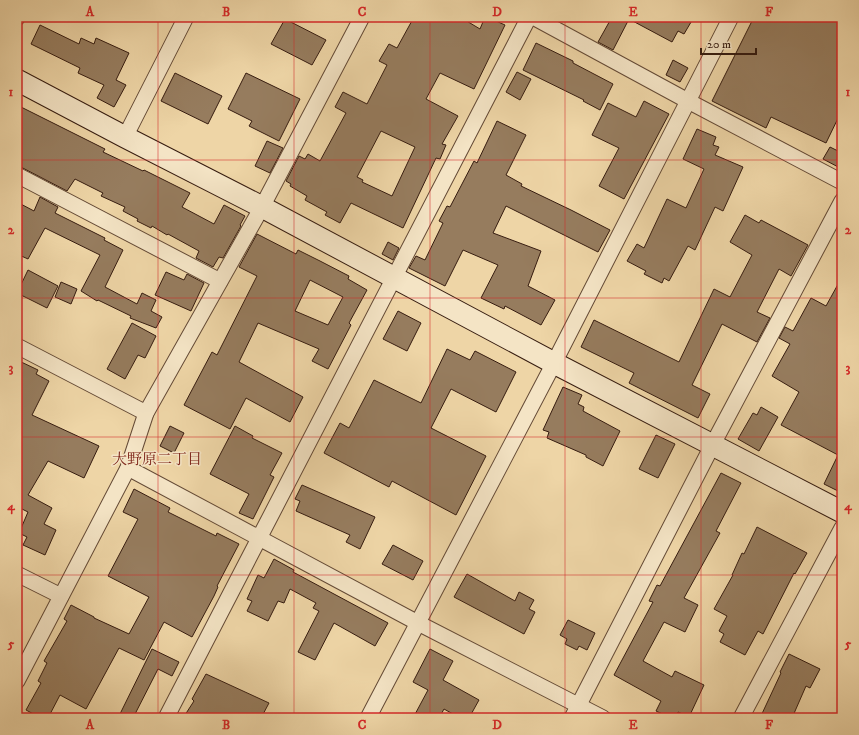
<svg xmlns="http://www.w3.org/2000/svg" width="859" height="735" font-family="'IM FELL DW Pica','Noto Serif JP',serif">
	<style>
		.building { fill: #967c5e; stroke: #361c10; fill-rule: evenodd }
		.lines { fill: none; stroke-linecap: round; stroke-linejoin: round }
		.street-casing { stroke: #644a36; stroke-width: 17 }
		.secondary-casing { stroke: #361c10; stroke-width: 23 }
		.street { stroke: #f4e4c5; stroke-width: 15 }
		.secondary { stroke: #f4e4c5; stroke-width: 21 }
		.grid { fill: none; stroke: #d62828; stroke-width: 1; stroke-opacity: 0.55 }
		.labels { text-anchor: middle; stroke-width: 3; stroke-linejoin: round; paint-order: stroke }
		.neighbourhood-label { font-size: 15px; fill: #7a1f14; stroke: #f4e4c5 }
		.neatline { fill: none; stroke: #d62828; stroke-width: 1.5 }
		.grid-label { font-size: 13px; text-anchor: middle; font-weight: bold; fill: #d62828 }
	</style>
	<rect width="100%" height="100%" fill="#eed5a6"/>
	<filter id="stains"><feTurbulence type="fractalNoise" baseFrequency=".005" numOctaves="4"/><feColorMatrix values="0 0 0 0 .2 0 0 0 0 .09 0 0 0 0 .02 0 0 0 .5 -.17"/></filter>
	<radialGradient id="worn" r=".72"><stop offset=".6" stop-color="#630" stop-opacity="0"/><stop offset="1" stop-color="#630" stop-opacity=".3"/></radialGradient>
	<g class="building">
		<path d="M414 17H460L480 29 485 17H487L505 25 474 89 440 73 426 99 458 116 442 144 446 145 440 159 436 158 403 228 351 203 340 223 325 215 327 212 305 200 307 196 290 186 291 184 286 181 299 156 305 159 308 154 320 161 346 113 335 107 343 92 367 104 387 65 379 61 389 44 397 48ZM381 131 415 147 392 196 362 182 363 180 357 177Z"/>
		<path d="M612 17H694L684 34 678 31 672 42 629 19 613 50 598 42Z"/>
		<path d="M754 17H842V110L826 143 771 117 766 128 712 101Z"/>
		<path d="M285 19 326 40 312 65 271 44Z"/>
		<path d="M40 25 79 44 81 38 94 44 96 38 129 53 116 80 126 85 114 107 97 98 104 85 78 73 80 68 31 44Z"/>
		<path d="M536 43 573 61V63L613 84 600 110 583 101 584 100 523 70Z"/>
		<path d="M673 60 688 68 680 82 666 75Z"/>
		<path d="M517 72 531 79 520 100 506 92Z"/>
		<path d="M175 73 222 96 208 124 161 101Z"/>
		<path d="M246 73 300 99 279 141 249 126 252 121 228 109Z"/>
		<path d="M644 101 669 114 624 199 599 186 619 148 592 135 608 103 636 117Z"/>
		<path d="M17 105 105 149 103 152 143 171 144 170 190 193 182 207 214 224 224 205 245 216 240 225 241 226 223 258 219 257 213 267 196 258 199 251 168 234 167 235 152 226 151 228 137 221 138 219 123 211 125 207 101 196 103 193 75 179 67 191 17 165Z"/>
		<path d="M497 121 526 135 506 175 522 184 521 186 571 210 610 230 598 252 506 206 493 233 541 251 528 286 555 300 541 325 505 306 504 309 481 298 498 265 463 250 445 286 409 268 416 256 425 260 443 223 439 221 447 206 450 207 474 161 477 163Z"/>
		<path d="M697 129 716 137 713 145 719 147 715 155 743 167 723 211 715 207 695 250 688 246 669 281 664 278 662 283 644 274 646 271 627 261 637 244 644 248 667 199 686 208 704 169 683 159Z"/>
		<path d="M267 141 283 148 270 173 255 166Z"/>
		<path d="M830 147 842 153V169L823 159Z"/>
		<path d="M40 197 58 207 55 213 105 238 104 240 123 250 105 287 137 304 142 293 156 300 151 311 162 317 156 328 130 318 131 316 98 300 97 301 81 291 100 255 45 228 28 259 17 254V202L34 211Z"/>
		<path d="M745 215 759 223 761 220 808 245 791 276 779 269 757 312 770 318 757 342 722 324 692 385 710 394 698 418 629 383 634 373 581 347 594 320 679 362 714 289 730 297 752 255 730 242Z"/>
		<path d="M257 234 296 254 298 250 320 261 349 276 348 279 367 290 349 323 351 325 328 369 312 361 319 349 258 323 239 362 303 397 290 422 246 398 230 429 184 405 212 352 217 355 257 276 239 267ZM310 280 343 297 328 325 295 311Z"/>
		<path d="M388 242 399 248 393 260 382 254Z"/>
		<path d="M28 270 58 286 47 308 17 293Z"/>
		<path d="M166 272 184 280 187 274 204 283 191 311 155 295Z"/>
		<path d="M842 277V493L824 484 838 455 781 425 799 392 772 376 790 344 779 338 785 327 793 331 811 298 826 306Z"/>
		<path d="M61 282 77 289 71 304 55 297Z"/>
		<path d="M398 311 421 323 407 351 383 339Z"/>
		<path d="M132 323 156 336 145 358 138 355 125 379 107 369Z"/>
		<path d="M447 349 470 360 475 351 516 372 496 412 451 389 431 428 486 456 456 515 392 481 389 487 324 453 340 423 349 428 374 380 421 403Z"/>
		<path d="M17 360 38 370 36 374 49 381 32 415 99 446 84 478 48 461 28 495 52 508 44 524 56 530 45 555 23 545 27 537 19 533 28 512 20 508 17 514Z"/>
		<path d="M563 387 582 395 578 404 584 407 583 411 620 431 603 466 586 457V455L547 438 549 432 543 430Z"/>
		<path d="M761 407 778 417 759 451 738 439 753 413 757 415Z"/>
		<path d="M170 426 184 433 174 453 160 446Z"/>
		<path d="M235 426 253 436 252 438 282 453 270 475 274 477 253 519 239 513 249 494 210 474Z"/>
		<path d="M656 435 675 444 658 478 639 469Z"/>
		<path d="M721 473 741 483 716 531 720 533 684 598 698 605 685 632 664 622 643 661 672 677 675 671 704 685 689 717 678 712 676 718H671L656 711 661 701 614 675 653 602 649 601 657 585 660 586Z"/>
		<path d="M302 485 375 517 360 549 346 542 350 535 296 511 300 501 295 499Z"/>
		<path d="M134 489 170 508 168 512 216 536 217 533 239 544 217 586 218 587 214 596 192 637 164 622 144 660 119 648 86 709 60 695 48 718H41L26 710 41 683 38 681 47 663 44 661 67 621 64 619 71 605 94 617V618L129 634 149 597 108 576 138 519 123 512Z"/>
		<path d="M757 527 807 553 795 574 794 573 763 634 758 631 745 655 720 642 724 634 719 631 727 616 714 609 733 575H732L742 553 744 554Z"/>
		<path d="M393 545 423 561 413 580 382 564Z"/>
		<path d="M274 559 294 570 293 572 388 623 375 646 334 623 315 660 298 652 319 611 313 608 316 603 290 589 284 603 278 601 268 621 247 611 252 601 247 599 258 575 264 578Z"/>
		<path d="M467 574 515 601 519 592 534 600 529 609 535 612 524 634 454 597Z"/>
		<path d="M568 620 595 633 587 650 579 646 577 650 565 644 567 639 560 635Z"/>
		<path d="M152 649 179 662 172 676 158 669 133 718H118Z"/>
		<path d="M430 649 453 661 443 680 479 700 469 718H460L444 709 439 718H413L428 690 413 682Z"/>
		<path d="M789 654 820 669 810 688 806 686 792 718H760L781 673 780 672Z"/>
		<path d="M206 674 269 703 261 718H183L194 701 192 699Z"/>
	</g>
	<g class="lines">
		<defs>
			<g id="street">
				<path d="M533 17 688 101 842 182"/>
				<path d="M17 18V17"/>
				<path d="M125 137 186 17"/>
				<path d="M17 175 220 281"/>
				<path d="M17 346 146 413"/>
				<path d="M128 468 418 623 603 718"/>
				<path d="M17 574 61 596"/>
				<path d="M17 681 128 468 146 413 262 207 362 17"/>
				<path d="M166 718 529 17"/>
				<path d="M368 718 554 363 731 17"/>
				<path d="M572 718 713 444 842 201"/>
				<path d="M741 718 842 528"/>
			</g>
			<path id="secondary" d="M17 80 125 137 262 207 554 363 842 512"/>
		</defs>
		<use href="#street" class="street-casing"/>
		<use href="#secondary" class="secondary-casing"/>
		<use href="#street" class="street"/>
		<use href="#secondary" class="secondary"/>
	</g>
	<path class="grid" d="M158 17V718M294 17V718M430 17V718M565 17V718M701 17V718M17 160H842M17 298H842M17 437H842M17 575H842"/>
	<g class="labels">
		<g class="neighbourhood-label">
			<text x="157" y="464">大野原二丁目</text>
		</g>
	</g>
	<rect width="859" height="735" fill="none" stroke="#eed5a6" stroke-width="44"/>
	<path d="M701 48v6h55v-6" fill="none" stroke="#361c10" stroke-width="2"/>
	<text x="707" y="48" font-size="12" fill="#361c10" stroke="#f4e4c5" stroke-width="3" paint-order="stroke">20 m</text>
	<rect x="22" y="22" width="815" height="691" class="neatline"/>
	<g class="grid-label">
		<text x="90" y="16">A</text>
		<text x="226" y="16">B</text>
		<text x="362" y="16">C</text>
		<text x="497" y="16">D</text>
		<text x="633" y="16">E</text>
		<text x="769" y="16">F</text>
		<text x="11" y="96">1</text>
		<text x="848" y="96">1</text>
		<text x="11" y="234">2</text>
		<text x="848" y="234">2</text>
		<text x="11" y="372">3</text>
		<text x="848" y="372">3</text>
		<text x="11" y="510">4</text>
		<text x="848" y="510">4</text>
		<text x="11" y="648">5</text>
		<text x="848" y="648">5</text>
		<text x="90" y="729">A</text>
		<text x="226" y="729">B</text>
		<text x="362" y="729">C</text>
		<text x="497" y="729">D</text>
		<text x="633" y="729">E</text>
		<text x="769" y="729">F</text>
	</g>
	<rect width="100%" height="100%" filter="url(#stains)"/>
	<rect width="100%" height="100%" fill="url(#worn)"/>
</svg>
